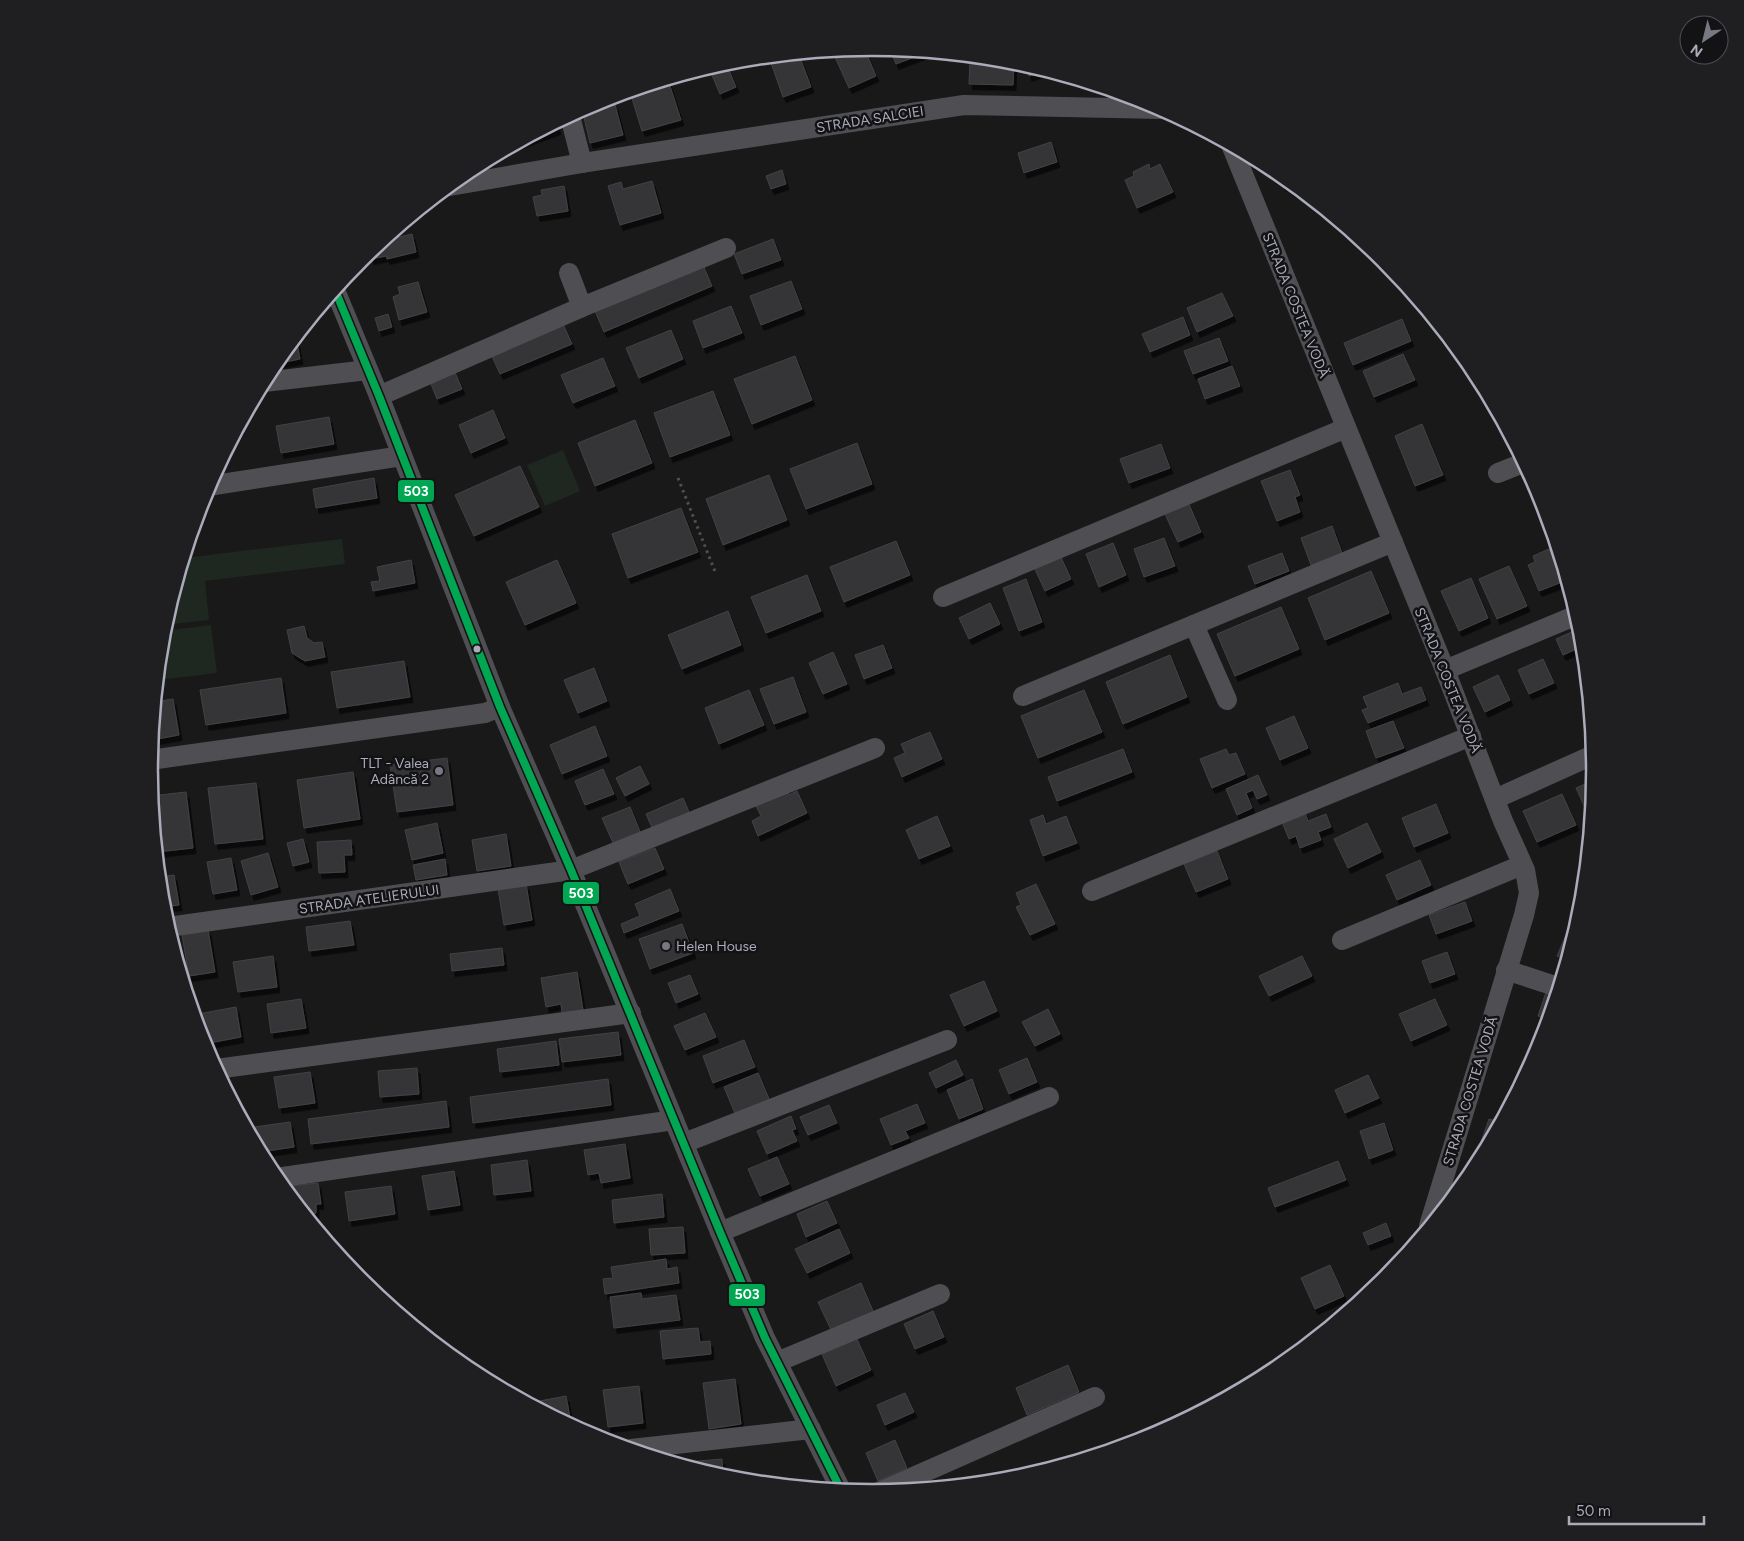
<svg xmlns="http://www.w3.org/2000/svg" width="1744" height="1541" font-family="Figtree,sans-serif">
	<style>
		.green { fill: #1f2721 }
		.building { fill: #353537; stroke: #424245; filter: url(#shadow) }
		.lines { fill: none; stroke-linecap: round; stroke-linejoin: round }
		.path { stroke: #505054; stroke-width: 3; stroke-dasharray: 2.5 4; stroke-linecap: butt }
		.minor { stroke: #4f4f53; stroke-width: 20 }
		.bus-1-casing { stroke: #131315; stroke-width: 11 }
		.bus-1 { stroke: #00a651; stroke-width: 8 }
		.bus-dot { fill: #aaacba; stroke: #131315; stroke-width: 2 }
		.poi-dot { fill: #777982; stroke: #131315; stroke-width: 2 }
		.labels { text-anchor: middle; stroke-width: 5; stroke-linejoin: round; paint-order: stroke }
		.street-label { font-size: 14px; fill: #aaacba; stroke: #131315 }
		.poi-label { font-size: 14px; fill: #aaacba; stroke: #131315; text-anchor: end }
		.rim { fill: none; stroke: #aaacba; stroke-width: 2.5 }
		.line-badge { stroke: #131315; stroke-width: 2 }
		.badge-label { font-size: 14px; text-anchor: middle; font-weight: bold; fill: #fff }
	</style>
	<defs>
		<filter id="shadow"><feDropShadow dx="3" dy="5.5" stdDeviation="0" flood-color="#0009"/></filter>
	</defs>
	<rect width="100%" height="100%" fill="#191919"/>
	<g class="green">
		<path d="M563 450 580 491 545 506 527 465Z"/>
		<path d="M342 539 345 564 205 581 209 620 164 625 173 597 176 596 175 590 184 558Z"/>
		<path d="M211 625 217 673 158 680 163 631Z"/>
	</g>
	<g class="building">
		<path d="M864 48 876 76 849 88 835 57 854 49Z"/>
		<path d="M890 49 925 53 896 64Z"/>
		<path d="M799 55 811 87 783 97 770 60 781 56Z"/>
		<path d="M992 59 1014 62 1013 85 969 84 970 62H992Z"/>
		<path d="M726 63 736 87 720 94 709 68Z"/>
		<path d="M1025 65 1041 70V72L1029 76Z"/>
		<path d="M668 80 681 120 642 131 630 92Z"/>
		<path d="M615 105 623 135 590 143 583 113Z"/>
		<path d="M556 124 558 129 517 144Z"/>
		<path d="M1051 142 1057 162 1024 173 1018 153Z"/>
		<path d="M1149 164 1150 169 1160 164 1173 192 1137 208 1125 180 1134 176 1133 172Z"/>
		<path d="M782 170 786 184 771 189 766 176Z"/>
		<path d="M1277 172 1290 183 1283 186Z"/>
		<path d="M652 181 661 213 620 225 608 186 621 182 623 189Z"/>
		<path d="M564 186 568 211 537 216 533 197 542 195 541 190Z"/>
		<path d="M412 234 416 252 387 259 386 256 371 259 369 252 383 241Z"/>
		<path d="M773 239 781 260 742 274 734 254Z"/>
		<path d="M703 265 712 286 604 332 595 311Z"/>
		<path d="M791 281 802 309 761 325 750 296Z"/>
		<path d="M418 282 427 312 399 320 393 297 400 294 398 287Z"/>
		<path d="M1222 293 1233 316 1197 332 1187 308Z"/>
		<path d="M731 306 742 333 703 348 693 321Z"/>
		<path d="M388 314 392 327 379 331 375 318Z"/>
		<path d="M1183 317 1190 335 1150 352 1142 334Z"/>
		<path d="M1402 319 1411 341 1353 365 1344 343Z"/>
		<path d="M563 324 572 344 500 374 491 354Z"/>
		<path d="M671 330 683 359 639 378 626 348Z"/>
		<path d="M296 338 300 359 275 364Z"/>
		<path d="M1219 338 1228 361 1193 374 1184 351Z"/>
		<path d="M1403 354 1415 380 1374 397 1363 371Z"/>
		<path d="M795 356 812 400 752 424 734 379Z"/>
		<path d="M603 358 615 386 573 403 561 375Z"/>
		<path d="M1232 366 1240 386 1205 399 1198 379Z"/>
		<path d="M454 370 462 389 437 399 429 379Z"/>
		<path d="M713 391 730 435 670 457 654 413Z"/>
		<path d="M493 410 505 438 471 453 459 425Z"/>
		<path d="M329 417 334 444 281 453 276 426Z"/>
		<path d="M635 420 652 463 595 486 578 443Z"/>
		<path d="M1422 424 1443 475 1415 486 1395 436Z"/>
		<path d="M857 443 872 484 806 509 790 469Z"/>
		<path d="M1161 444 1170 468 1129 483 1120 459Z"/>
		<path d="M520 466 539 507 474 536 455 495Z"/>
		<path d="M1290 470 1300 495 1295 497 1300 512 1277 521 1261 481Z"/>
		<path d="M769 475 787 520 723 545 706 499Z"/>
		<path d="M374 478 377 498 316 508 313 489Z"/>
		<path d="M1188 502 1201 532 1178 542 1164 512Z"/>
		<path d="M681 508 698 552 628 578 612 534Z"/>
		<path d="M1332 526 1342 553 1311 565 1301 538Z"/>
		<path d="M1164 538 1175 566 1144 577 1134 549Z"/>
		<path d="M896 541 910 575 844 602 830 567Z"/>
		<path d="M1113 543 1126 575 1099 587 1086 554Z"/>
		<path d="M1549 549 1562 582 1539 591 1528 565 1535 562 1533 556Z"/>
		<path d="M1282 553 1289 571 1255 584 1248 566Z"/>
		<path d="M1060 555 1071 579 1045 591 1034 567Z"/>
		<path d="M411 560 415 583 373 591 371 582 380 581 377 567Z"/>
		<path d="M557 560 576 603 525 625 506 582Z"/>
		<path d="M1509 566 1527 606 1497 619 1479 579Z"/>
		<path d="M1371 571 1389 613 1325 640 1308 598Z"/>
		<path d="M807 575 821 611 766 633 751 597Z"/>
		<path d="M1471 578 1488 618 1459 631 1441 591Z"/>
		<path d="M1026 579 1042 622 1019 631 1003 588Z"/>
		<path d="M990 603 1000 624 969 639 959 618Z"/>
		<path d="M1281 607 1299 649 1235 676 1217 634Z"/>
		<path d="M728 611 741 645 682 669 668 635Z"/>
		<path d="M304 626 307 638 314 643 322 642 325 657 305 661 292 653 287 630Z"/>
		<path d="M1581 628 1583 646 1563 655 1556 639Z"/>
		<path d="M883 645 892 668 864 679 855 655Z"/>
		<path d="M833 652 847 684 823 694 809 663Z"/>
		<path d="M1170 655 1187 697 1123 724 1106 682Z"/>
		<path d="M1543 659 1554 683 1529 694 1518 670Z"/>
		<path d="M404 661 410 697 337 708 331 672Z"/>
		<path d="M594 668 607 701 578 713 564 680Z"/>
		<path d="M1498 675 1510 700 1485 712 1473 687Z"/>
		<path d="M793 677 806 712 774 724 760 689Z"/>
		<path d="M281 678 286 713 206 725 200 690Z"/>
		<path d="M1398 683 1402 694 1421 687 1426 700 1368 723 1362 710 1368 708 1363 697Z"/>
		<path d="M749 690 764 725 719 744 705 708Z"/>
		<path d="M1084 690 1102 732 1038 758 1021 716Z"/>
		<path d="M173 699 179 735 152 740 156 702Z"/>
		<path d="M1294 716 1308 748 1280 760 1266 728Z"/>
		<path d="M1393 721 1404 748 1376 758 1366 731Z"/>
		<path d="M595 726 607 756 562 774 550 745Z"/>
		<path d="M930 732 942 759 902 777 894 758 905 753 901 744Z"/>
		<path d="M1123 749 1132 772 1057 801 1048 777Z"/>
		<path d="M1226 749 1229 755 1236 753 1245 774 1212 788 1200 759Z"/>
		<path d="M447 758 453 805 397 812 390 765Z"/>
		<path d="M640 766 649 784 625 796 616 778Z"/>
		<path d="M603 769 614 794 585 805 575 781Z"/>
		<path d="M353 772 360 819 304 828 297 780Z"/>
		<path d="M1258 775 1267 795 1257 799 1253 790 1246 793 1252 808 1237 815 1226 789Z"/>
		<path d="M1594 780 1590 819 1576 788Z"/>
		<path d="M256 783 263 839 215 844 208 788Z"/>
		<path d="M787 791 789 795 797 791 807 813 758 836 752 821 761 816 756 806Z"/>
		<path d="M186 792 193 848 157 852 151 796Z"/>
		<path d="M1562 794 1576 825 1537 842 1523 811Z"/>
		<path d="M683 798 690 814 653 830 646 814Z"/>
		<path d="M1436 804 1448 833 1414 847 1402 818Z"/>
		<path d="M630 807 641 834 614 845 602 818Z"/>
		<path d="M1304 810 1308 821 1326 814 1331 827 1318 832 1321 840 1300 848 1296 836 1289 839 1282 822Z"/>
		<path d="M1043 815 1046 824 1066 816 1077 843 1043 856 1030 820Z"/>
		<path d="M937 816 950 846 919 859 906 830Z"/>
		<path d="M437 823 443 853 412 860 405 830Z"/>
		<path d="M1367 823 1381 852 1348 868 1334 839Z"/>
		<path d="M506 834 511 866 477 871 472 840Z"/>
		<path d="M303 839 309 862 293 866 287 843Z"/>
		<path d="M351 840 352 855H344L345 872 319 873 317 842Z"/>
		<path d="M655 848 664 869 628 884 619 862Z"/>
		<path d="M1217 851 1228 879 1196 892 1184 864Z"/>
		<path d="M268 853 278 887 251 895 241 861Z"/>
		<path d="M231 858 237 890 213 894 207 862Z"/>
		<path d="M445 859 447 875 416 880 413 865Z"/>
		<path d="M1420 860 1431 885 1397 900 1386 875Z"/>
		<path d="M174 875 179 905 162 907 160 877Z"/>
		<path d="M526 884 532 920 504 925 498 889Z"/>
		<path d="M1036 884 1055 924 1030 935 1016 907 1021 905 1016 893Z"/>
		<path d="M1577 885 1584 887 1582 897 1574 895Z"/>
		<path d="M670 889 679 911 624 933 621 924 640 916 635 904Z"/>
		<path d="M1465 902 1472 921 1436 934 1429 915Z"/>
		<path d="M350 921 354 945 309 951 306 927Z"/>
		<path d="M682 924 693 953 650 969 639 939Z"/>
		<path d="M1569 928 1575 931 1566 960 1557 956Z"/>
		<path d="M208 930 215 972 189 976 182 935Z"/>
		<path d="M502 948 504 965 452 971 450 954Z"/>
		<path d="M1447 952 1455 974 1430 983 1422 961Z"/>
		<path d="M273 956 277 987 238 992 233 962Z"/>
		<path d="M1302 956 1312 976 1269 996 1259 976Z"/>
		<path d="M577 972 583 1010 562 1013 561 1004 546 1007 541 978Z"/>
		<path d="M690 975 698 994 676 1003 668 983Z"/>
		<path d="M984 981 997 1011 964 1026 950 995Z"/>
		<path d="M1546 992 1556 995 1548 1019 1538 1016Z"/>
		<path d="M301 999 306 1028 271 1033 267 1004Z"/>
		<path d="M1435 999 1447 1025 1411 1041 1399 1014Z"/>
		<path d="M236 1007 241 1037 204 1044 198 1014Z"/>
		<path d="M1048 1009 1060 1034 1035 1046 1022 1022Z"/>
		<path d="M705 1013 716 1037 685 1050 674 1026Z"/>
		<path d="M1541 1026 1546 1027 1536 1055 1533 1053Z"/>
		<path d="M618 1032 621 1055 562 1062 559 1039Z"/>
		<path d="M744 1040 755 1067 713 1083 703 1056Z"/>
		<path d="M556 1041 559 1065 500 1072 497 1049Z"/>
		<path d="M1027 1058 1037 1082 1009 1094 999 1070Z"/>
		<path d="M956 1060 963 1075 936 1088 929 1073Z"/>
		<path d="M417 1068 419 1094 380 1097 378 1071Z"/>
		<path d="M310 1072 315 1103 279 1108 274 1077Z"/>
		<path d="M758 1073 770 1101 736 1116 724 1087Z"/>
		<path d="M1368 1075 1379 1098 1345 1113 1335 1090Z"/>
		<path d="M608 1079 611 1105 473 1123 470 1097Z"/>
		<path d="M972 1079 983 1109 959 1119 947 1090Z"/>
		<path d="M446 1101 449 1127 311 1144 308 1119Z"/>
		<path d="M917 1104 925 1123 905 1131 909 1138 891 1145 880 1119Z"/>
		<path d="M829 1105 837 1123 808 1135 800 1117Z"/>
		<path d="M791 1116 796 1129 792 1130 797 1141 767 1154 757 1131Z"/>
		<path d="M1489 1119 1500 1122 1485 1150 1479 1147Z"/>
		<path d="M290 1122 294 1147 260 1152 247 1128Z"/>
		<path d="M1384 1123 1393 1150 1369 1159 1360 1131Z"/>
		<path d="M625 1144 630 1178 601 1183 599 1173 588 1175 584 1150Z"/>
		<path d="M777 1157 789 1184 760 1196 748 1169Z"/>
		<path d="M527 1160 531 1191 494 1195 491 1165Z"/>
		<path d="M1338 1161 1346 1180 1275 1207 1268 1188Z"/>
		<path d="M454 1171 460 1205 428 1210 422 1176Z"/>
		<path d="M318 1183 321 1204H316V1213L313 1214 314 1225 283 1187Z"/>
		<path d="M391 1186 395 1214 349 1221 345 1192Z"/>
		<path d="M662 1194 664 1217 614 1223 612 1200Z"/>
		<path d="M827 1201 837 1223 806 1237 797 1214Z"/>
		<path d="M1386 1223 1391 1236 1368 1245 1363 1233Z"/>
		<path d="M683 1227 685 1253 651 1255 649 1229Z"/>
		<path d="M839 1229 850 1253 807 1273 795 1249Z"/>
		<path d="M666 1259 667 1269 677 1267 679 1283 605 1294 603 1279 613 1278 611 1267Z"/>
		<path d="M1330 1265 1344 1296 1315 1309 1301 1278Z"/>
		<path d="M861 1283 874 1313 832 1332 818 1302Z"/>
		<path d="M641 1293 642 1299 676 1295 680 1320 614 1328 610 1297Z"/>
		<path d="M933 1311 944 1337 915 1349 904 1324Z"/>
		<path d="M698 1328 700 1342 710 1341 711 1354 663 1359 660 1331Z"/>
		<path d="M857 1339 871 1370 836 1386 822 1354Z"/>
		<path d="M1068 1365 1079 1392 1027 1415 1016 1388Z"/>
		<path d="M735 1379 741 1424 709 1429 703 1383Z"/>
		<path d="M639 1386 643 1423 608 1427 603 1390Z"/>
		<path d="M905 1393 914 1412 885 1425 877 1405Z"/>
		<path d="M566 1396 571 1423H567L529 1403Z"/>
		<path d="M895 1440 907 1468 878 1481 866 1453Z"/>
		<path d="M722 1459 723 1477 675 1463Z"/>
		<path d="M920 1483 922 1489 902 1491Z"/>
	</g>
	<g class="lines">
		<path class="path" d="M678 478 716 574"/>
		<g class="minor">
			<path d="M570 116 582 163"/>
			<path d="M1232 147 1445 670 1503 821 1525 870 1529 893 1524 915 1429 1226"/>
			<path d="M450 186 582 163 964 105 1161 109"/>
			<path d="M569 273 582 307"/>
			<path d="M335 290 379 396 500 707 571 870 720 1232 765 1338 841 1490"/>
			<path d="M264 382 368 370"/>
			<path d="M379 396 582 307 726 248"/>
			<path d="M1498 473 1523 463"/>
			<path d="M208 486 402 456"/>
			<path d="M943 597 1346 428"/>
			<path d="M1194 625 1227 700"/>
			<path d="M1445 670 1577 615"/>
			<path d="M1023 696 1393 542"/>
			<path d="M150 760 485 713 500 707"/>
			<path d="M1495 799 1593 755"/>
			<path d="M1092 891 1471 736"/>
			<path d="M168 927 571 870 875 748"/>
			<path d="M1342 940 1522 865"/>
			<path d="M1506 970 1558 987"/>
			<path d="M216 1069 631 1013"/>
			<path d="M684 1143 947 1040"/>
			<path d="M276 1178 674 1120"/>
			<path d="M720 1232 1049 1097"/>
			<path d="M777 1362 940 1294"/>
			<path d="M631 1449 811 1429"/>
			<path d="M877 1493 1095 1397"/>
		</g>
		<defs>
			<path id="bus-1" d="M335 290 379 396 500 707 571 870 720 1232 765 1338 841 1490"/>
		</defs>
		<use href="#bus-1" class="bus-1-casing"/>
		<use href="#bus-1" class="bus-1"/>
	</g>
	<circle class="bus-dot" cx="477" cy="649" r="4.5"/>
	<g class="poi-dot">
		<circle cx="439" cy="771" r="5"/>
		<circle cx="666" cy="946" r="5"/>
	</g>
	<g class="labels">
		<g class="street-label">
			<text transform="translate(870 119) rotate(-9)" y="5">STRADA SALCIEI</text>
			<text transform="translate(1296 305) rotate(68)" y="5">STRADA COSTEA VODĂ</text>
			<text transform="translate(1448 680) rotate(68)" y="5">STRADA COSTEA VODĂ</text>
			<text transform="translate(369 899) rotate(-8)" y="5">STRADA ATELIERULUI</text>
			<text transform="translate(1470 1091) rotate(-73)" y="5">STRADA COSTEA VODĂ</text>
		</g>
		<g class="poi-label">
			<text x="429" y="768">TLT - Valea<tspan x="429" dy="16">Adâncă 2</tspan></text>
			<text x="676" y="951" text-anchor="start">Helen House</text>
		</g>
	</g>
	<path d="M0 0H1744V1541H0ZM158 770a714 714 0 1 1 1428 0a714 714 0 1 1-1428 0Z" fill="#1f1f22" fill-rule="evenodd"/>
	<path class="rim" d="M158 770a714 714 0 1 1 1428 0a714 714 0 1 1-1428 0Z"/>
	<g class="line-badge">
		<rect x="397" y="479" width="38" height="24" rx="5" fill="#00a651"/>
		<rect x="562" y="881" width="38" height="24" rx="5" fill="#00a651"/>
		<rect x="728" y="1283" width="38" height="24" rx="5" fill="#00a651"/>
	</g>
	<g class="badge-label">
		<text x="416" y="496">503</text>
		<text x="581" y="898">503</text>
		<text x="747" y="1299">503</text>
	</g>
	<g transform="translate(1704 40) rotate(215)"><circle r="24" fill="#131315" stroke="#4f5057"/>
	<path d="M0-4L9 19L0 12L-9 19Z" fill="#777982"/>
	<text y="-8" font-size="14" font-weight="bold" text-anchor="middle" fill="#aaacba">N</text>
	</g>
	<path d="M1569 1516v8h135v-8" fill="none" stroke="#aaacba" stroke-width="2.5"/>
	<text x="1576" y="1516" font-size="15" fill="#aaacba" stroke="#131315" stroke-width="4" paint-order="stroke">50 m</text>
</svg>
